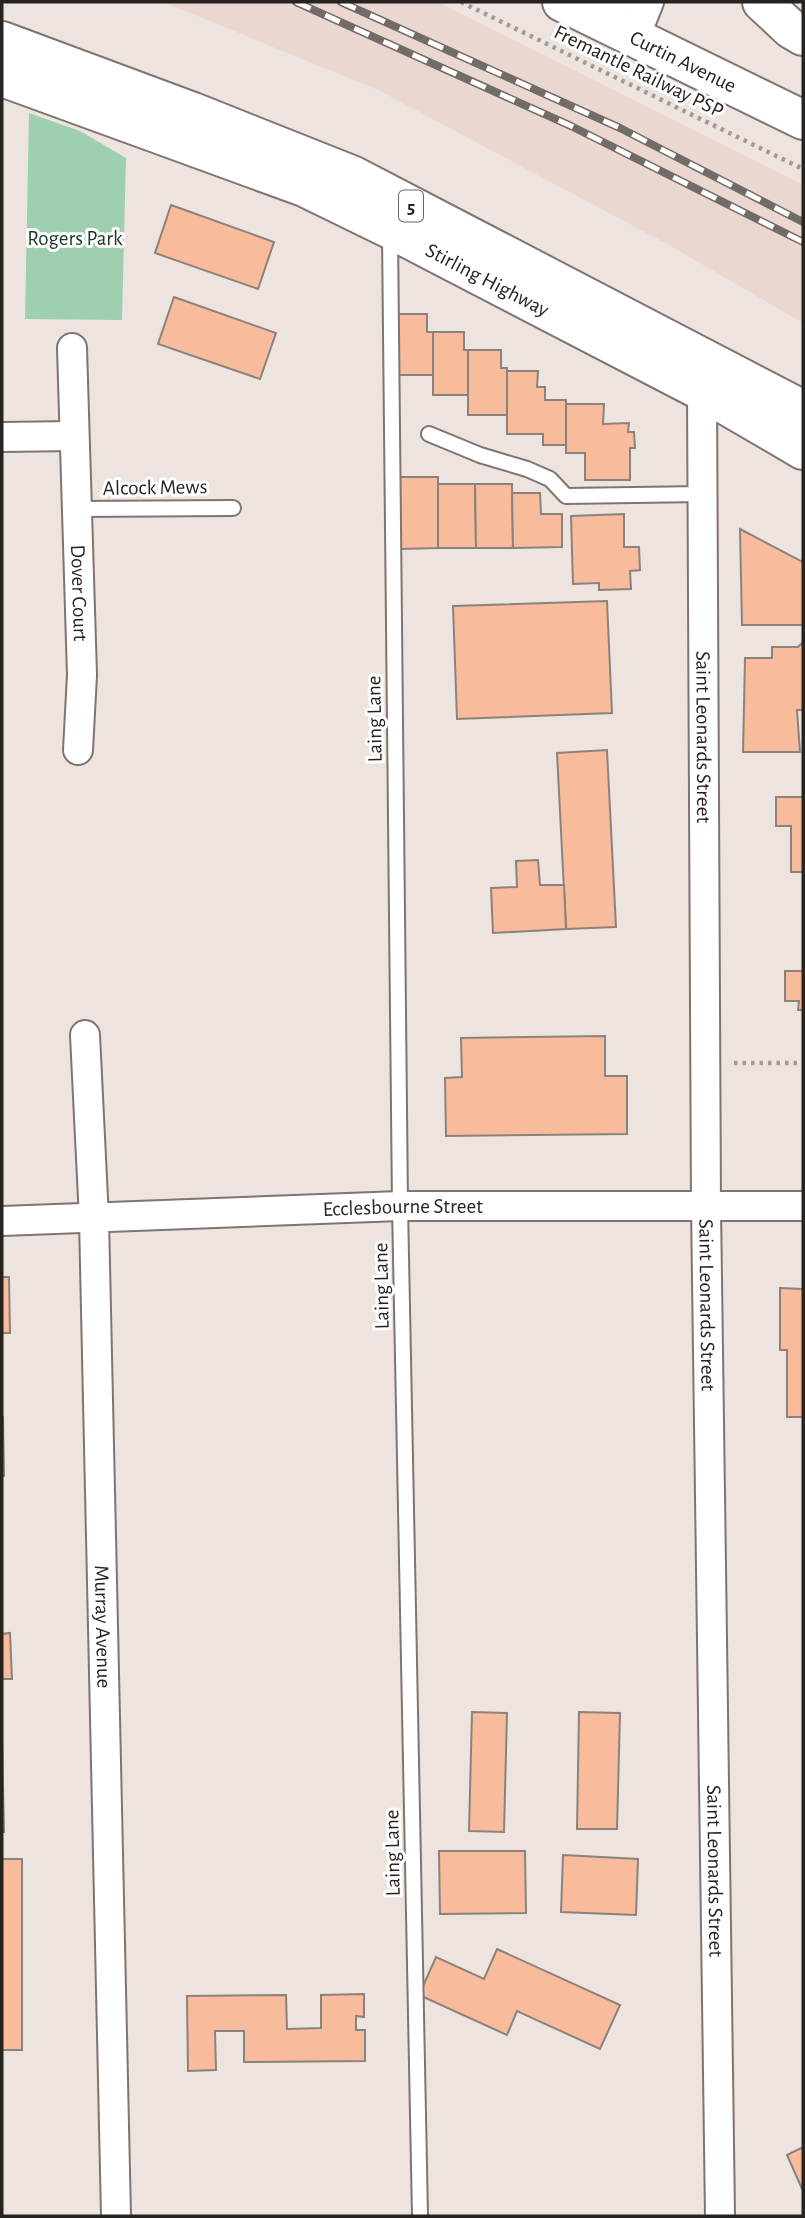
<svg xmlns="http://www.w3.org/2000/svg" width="805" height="2218" font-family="'Alegreya Sans',sans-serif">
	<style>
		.built { fill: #ead7d0 }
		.green { fill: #9ecfb0 }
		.building { fill: #f8bb9b; stroke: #8b827d; stroke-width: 2 }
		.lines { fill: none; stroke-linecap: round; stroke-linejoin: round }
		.lane-casing { stroke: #7e7471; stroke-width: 18 }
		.street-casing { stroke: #7e7471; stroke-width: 32 }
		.secondary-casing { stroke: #7e7471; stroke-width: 42 }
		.primary-casing { stroke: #7e7471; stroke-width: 42 }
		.highway-casing { stroke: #7e7471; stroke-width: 42 }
		.path { stroke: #a29a97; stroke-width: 4.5; stroke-dasharray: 3.5 5; stroke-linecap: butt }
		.lane { stroke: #fff; stroke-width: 14 }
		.street { stroke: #fff; stroke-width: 28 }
		.secondary { stroke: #fff; stroke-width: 38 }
		.primary { stroke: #fff; stroke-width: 38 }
		.highway { stroke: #fff; stroke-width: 38 }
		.rail-casing { stroke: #726c69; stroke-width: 8 }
		.rail { stroke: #fff; stroke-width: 5; stroke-dasharray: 16; stroke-linecap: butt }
		.labels { text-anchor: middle; stroke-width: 6; stroke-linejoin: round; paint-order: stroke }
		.shield { fill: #fff; stroke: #686564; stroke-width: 2 }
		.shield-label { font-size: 19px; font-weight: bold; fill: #272321 }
		.street-label { font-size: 21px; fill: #272321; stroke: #fff }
		.park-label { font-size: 21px; fill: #173926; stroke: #fff }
	</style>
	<rect width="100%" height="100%" fill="#eee4df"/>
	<path class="built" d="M163 2H437L600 83 803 185V323L667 244 378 90Z"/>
	<path class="green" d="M29 113 80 131 126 158 122 320 25 319Z"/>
	<g class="building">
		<path d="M171 205 274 242 258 289 155 253Z"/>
		<path d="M174 297 276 333 260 379 158 344Z"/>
		<path d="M396 314H427V332H433V375H396Z"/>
		<path d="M433 332H464V350H468V395H433Z"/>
		<path d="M468 350H501V368H507V415H468Z"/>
		<path d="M507 371H538L537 387H545V400H566V445H543V434H507Z"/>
		<path d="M566 404H604L603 424 629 423 628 432H634L635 448H630V480H585V453H566Z"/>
		<path d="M399 477H438V548L400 549Z"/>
		<path d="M438 484H475L476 548H438Z"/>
		<path d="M475 484H512L513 548H476Z"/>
		<path d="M512 493H540L541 514H562V547L513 548Z"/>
		<path d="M624 514V547H639L640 570 630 571 631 589 599 590V583L573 584 571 516Z"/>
		<path d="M740 529 803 562V625H742Z"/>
		<path d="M607 601 612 713 457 719 453 606Z"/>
		<path d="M803 642V710H797L800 752H743L745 658H772V647H798Z"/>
		<path d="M607 750 616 927 566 929 557 753Z"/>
		<path d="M776 797H803V872H791V826H776Z"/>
		<path d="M538 860 540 885H564L566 929 493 933 491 888 517 887 516 861Z"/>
		<path d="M785 971H803V1010H798L799 1001H785Z"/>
		<path d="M605 1036V1076H627V1134L446 1136 445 1078 462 1077 461 1038Z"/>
		<path d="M2 1277H9L10 1333H2Z"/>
		<path d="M780 1288 803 1289V1417H787V1350H780Z"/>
		<path d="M2 1417H3L4 1476H2Z"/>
		<path d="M10 1633 12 1679H2V1634Z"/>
		<path d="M472 1712 507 1713 504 1832 469 1831Z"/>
		<path d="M579 1712 620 1713 617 1829H577Z"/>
		<path d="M2 1739 4 1832H2Z"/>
		<path d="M439 1851H525L526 1913 440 1914Z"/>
		<path d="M563 1855 638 1859 636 1915 561 1912Z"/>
		<rect x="2" y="1859" width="20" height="191"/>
		<path d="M497 1949 620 2005 600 2049 517 2011 507 2035 419 1995 436 1957 484 1979Z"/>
		<path d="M364 1994V2017L356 2016V2030H365V2061L244 2062V2031H215L216 2070 188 2071 187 1996 286 1995 287 2029 321 2028V1995Z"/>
		<path d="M803 2147V2191L787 2155Z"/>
	</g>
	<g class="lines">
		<defs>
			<g id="lane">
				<path d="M390 234 400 1206 420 2216"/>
				<path d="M429 434 480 455 527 469 550 479 566 496 702 494"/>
				<path d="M77 509 233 508"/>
			</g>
			<g id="street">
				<path d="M607 24 620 2"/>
				<path d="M635 37 649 2"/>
				<path id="s1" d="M72 348 82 675 78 750"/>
				<path id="s2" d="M702 391 706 1207 720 2216"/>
				<path d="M2 437 74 436"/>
				<path id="s3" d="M85 1035 94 1219 116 2216"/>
				<path id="s4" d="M2 1221 400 1206H803"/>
			</g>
			<path id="secondary" d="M762 2 791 29 803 36"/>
			<g id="primary">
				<path id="s5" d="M562 2 803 120"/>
			</g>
			<g id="highway">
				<path d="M2 41 193 112 354 176 803 410"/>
				<path id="s6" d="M2 77 304 187 390 229 702 391 803 450"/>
			</g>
		</defs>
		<use href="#lane" class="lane-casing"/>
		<use href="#street" class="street-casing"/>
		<use href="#secondary" class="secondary-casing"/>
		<use href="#primary" class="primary-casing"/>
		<use href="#highway" class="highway-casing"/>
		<g class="path">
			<path d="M461 2 803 169"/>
			<path d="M734 1063H803"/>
		</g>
		<use href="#lane" class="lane"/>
		<use href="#street" class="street"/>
		<use href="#secondary" class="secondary"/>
		<use href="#primary" class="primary"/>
		<use href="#highway" class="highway"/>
		<defs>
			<g id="rail">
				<path d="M296 2 571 126 803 242"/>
				<path d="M341 2 620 128 803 222"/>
			</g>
		</defs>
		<use href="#rail" class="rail-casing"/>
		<use href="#rail" class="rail"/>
	</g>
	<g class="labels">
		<rect class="shield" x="399" y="190.5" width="24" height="31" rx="5"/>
		<g class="shield-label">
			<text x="411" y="213">5</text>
		</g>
		<g class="street-label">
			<text dy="7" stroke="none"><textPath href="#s5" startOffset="135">Curtin Avenue</textPath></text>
			<text transform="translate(639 71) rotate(26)" y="7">Fremantle Railway PSP</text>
			<text dy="7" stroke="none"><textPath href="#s6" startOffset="527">Stirling Highway</textPath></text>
			<text transform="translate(155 487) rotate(-1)" y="7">Alcock Mews</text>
			<text dy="7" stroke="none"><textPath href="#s1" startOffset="245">Dover Court</textPath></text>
			<text transform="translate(374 719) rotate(-91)" y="7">Laing Lane</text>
			<text dy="7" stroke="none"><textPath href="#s2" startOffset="346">Saint Leonards Street</textPath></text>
			<text dy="7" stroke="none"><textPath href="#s4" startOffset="401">Ecclesbourne Street</textPath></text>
			<text transform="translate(381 1286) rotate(-91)" y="7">Laing Lane</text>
			<text dy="7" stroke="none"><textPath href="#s2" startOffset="914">Saint Leonards Street</textPath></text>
			<text dy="7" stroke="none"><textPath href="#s3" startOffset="592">Murray Avenue</textPath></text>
			<text transform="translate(392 1853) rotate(-91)" y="7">Laing Lane</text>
			<text dy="7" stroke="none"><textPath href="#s2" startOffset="1480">Saint Leonards Street</textPath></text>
		</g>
		<g class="park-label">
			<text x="75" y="245">Rogers Park</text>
		</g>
	</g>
	<rect width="805" height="2218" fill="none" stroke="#272321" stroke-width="7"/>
</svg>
